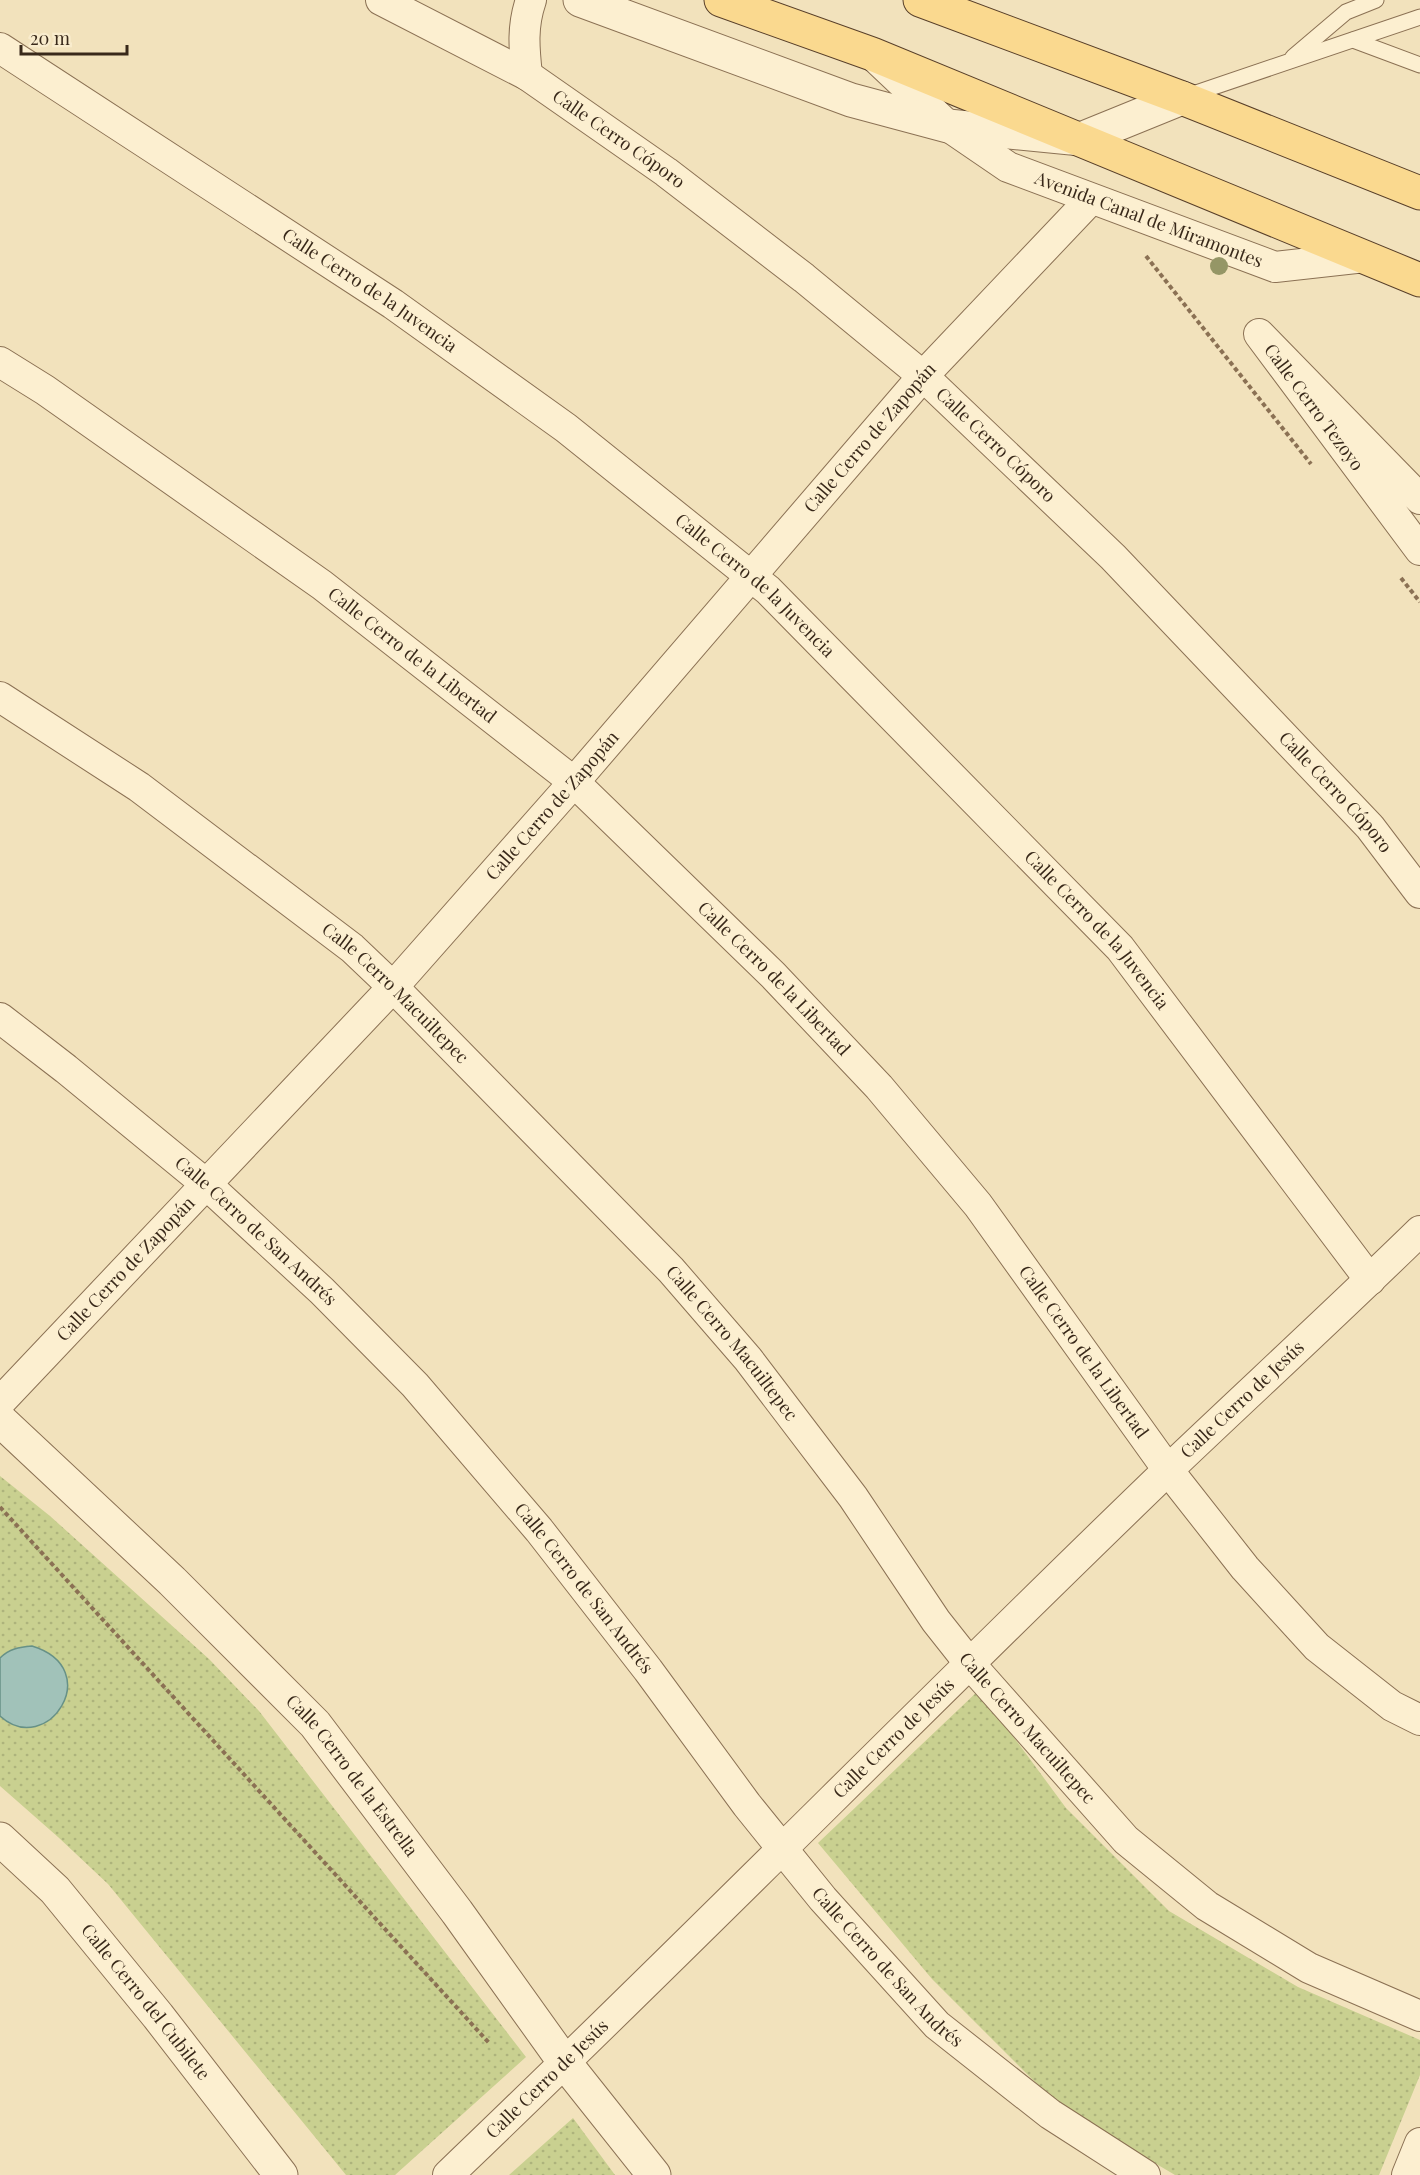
<svg xmlns="http://www.w3.org/2000/svg" width="1420" height="2175" font-family="'Playfair Display',serif">
	<style>
		.park { fill: url(#park-dots) }
		.water { fill: #a1c2b9; stroke: #679187; stroke-width: 1.5 }
		.lines { fill: none; stroke-linecap: round; stroke-linejoin: round }
		.service-casing { stroke: #8b7154; stroke-width: 17 }
		.minor-casing { stroke: #8b7154; stroke-width: 32 }
		.tertiary-casing { stroke: #8b7154; stroke-width: 35 }
		.primary-casing { stroke: #583f29; stroke-width: 35 }
		.path { stroke: #8b7154; stroke-width: 4; stroke-dasharray: 4.5 3; stroke-linecap: butt }
		.service { stroke: #fcefd0; stroke-width: 15 }
		.minor { stroke: #fcefd0; stroke-width: 30 }
		.tertiary { stroke: #fcefd0; stroke-width: 33 }
		.primary { stroke: #fad98f; stroke-width: 33 }
		.tree { fill: #959666 }
		.labels { text-anchor: middle; stroke-width: 4.5; stroke-linejoin: round; paint-order: stroke }
		.street-label { font-size: 18px; fill: #39291a; stroke: #f9eccd }
	</style>
	<defs>
		<pattern id="park-dots" width="8" height="8" patternUnits="userSpaceOnUse" patternTransform="scale(1.5)"><rect width="8" height="8" fill="#c9d090"/><path d="M2 2h.1M6 6h.1" fill="none" stroke="#adb37c" stroke-width="1.8" stroke-linecap="round"/></pattern>
	</defs>
	<rect width="100%" height="100%" fill="#f2e2bc"/>
	<g class="park">
		<path d="M0 1476 50 1516 209 1659 259 1711 526 2057 395 2175H346L108 1884 58 1837 0 1786Z"/>
		<path d="M979 1690 1066 1808 1169 1911 1298 1987 1420 2040V2075L1379 2175H1175L1060 2107 932 1979 818 1843Z"/>
		<path d="M573 2118 615 2175H509Z"/>
	</g>
	<path class="water" d="M32 1646C107 1669 47 1759 0 1716V1658C9 1649 19 1647 32 1646Z"/>
	<g class="lines">
		<defs>
			<g id="service">
				<path d="M1353 40 1420 65"/>
				<path d="M1293 57 1346 12 1376 0"/>
				<path d="M1187 96 1420 17"/>
			</g>
			<g id="minor">
				<path id="s1" d="M381 0 527 75 666 172 804 278 923 376 1113 557 1370 827 1420 893"/>
				<path id="s2" d="M0 48 393 304 566 428 768 590 1120 948 1370 1280"/>
				<path id="s3" d="M876 58 948 126 1008 167 1275 267 1365 257"/>
				<path d="M527 75C524 48 522 26 531 0"/>
				<path id="s4" d="M0 362 45 390 322 585 574 782 773 975 879 1087 978 1205 1168 1470 1245 1568 1317 1647 1392 1706 1420 1720"/>
				<path id="s5" d="M1420 499 1259 334 1420 550"/>
				<path id="s6" d="M0 697 139 787 352 948 393 987 671 1270 748 1359 853 1497 936 1621 970 1664 1126 1840 1207 1906 1309 1968 1420 2016"/>
				<path id="s7" d="M0 1018 66 1069 206 1184 322 1291 415 1385 539 1530 648 1670 747 1805 823 1899 937 2025 1050 2114 1145 2175"/>
				<path id="s8" d="M0 1402 393 987 574 782 923 376 1091 199"/>
				<path id="s9" d="M448 2175C691 1943 926 1703 1168 1470 1252 1390 1337 1312 1420 1231"/>
				<path d="M1407 2175 1420 2143"/>
			</g>
			<g id="tertiary">
				<path d="M580 0 851 100 948 126 1081 139 1182 98"/>
				<path id="s10" d="M0 1420 172 1581 315 1724 457 1912 565 2063 654 2175"/>
				<path id="s11" d="M0 1839 55 1890 158 2016 281 2175"/>
			</g>
			<g id="primary">
				<path d="M721 0 872 54 1420 280"/>
				<path d="M920 0 1182 98 1420 193"/>
			</g>
		</defs>
		<use href="#service" class="service-casing"/>
		<use href="#minor" class="minor-casing"/>
		<use href="#tertiary" class="tertiary-casing"/>
		<use href="#primary" class="primary-casing"/>
		<g class="path">
			<path d="M1146 256 1311 464"/>
			<path d="M1401 578 1420 602"/>
			<path d="M0 1507 490 2044"/>
		</g>
		<use href="#service" class="service"/>
		<use href="#minor" class="minor"/>
		<use href="#tertiary" class="tertiary"/>
		<use href="#primary" class="primary"/>
	</g>
	<circle class="tree" cx="1219" cy="266" r="9"/>
	<g class="labels">
		<g class="street-label">
			<text dy="6" stroke="none"><textPath href="#s1" startOffset="276">Calle Cerro Cóporo</textPath></text>
			<text dy="6" stroke="none"><textPath href="#s3" startOffset="322">Avenida Canal de Miramontes</textPath></text>
			<text dy="6" stroke="none"><textPath href="#s2" startOffset="442">Calle Cerro de la Juvencia</textPath></text>
			<text dy="6" stroke="none"><textPath href="#s5" startOffset="322">Calle Cerro Tezoyo</textPath></text>
			<text dy="6" stroke="none"><textPath href="#s8" startOffset="1299">Calle Cerro de Zapopán</textPath></text>
			<text dy="6" stroke="none"><textPath href="#s1" startOffset="762">Calle Cerro Cóporo</textPath></text>
			<text dy="6" stroke="none"><textPath href="#s2" startOffset="928">Calle Cerro de la Juvencia</textPath></text>
			<text dy="6" stroke="none"><textPath href="#s4" startOffset="506">Calle Cerro de la Libertad</textPath></text>
			<text dy="6" stroke="none"><textPath href="#s1" startOffset="1248">Calle Cerro Cóporo</textPath></text>
			<text dy="6" stroke="none"><textPath href="#s8" startOffset="813">Calle Cerro de Zapopán</textPath></text>
			<text dy="6" stroke="none"><textPath href="#s2" startOffset="1414">Calle Cerro de la Juvencia</textPath></text>
			<text dy="6" stroke="none"><textPath href="#s4" startOffset="992">Calle Cerro de la Libertad</textPath></text>
			<text dy="6" stroke="none"><textPath href="#s6" startOffset="495">Calle Cerro Macuiltepec</textPath></text>
			<text dy="6" stroke="none"><textPath href="#s7" startOffset="333">Calle Cerro de San Andrés</textPath></text>
			<text dy="6" stroke="none"><textPath href="#s8" startOffset="183">Calle Cerro de Zapopán</textPath></text>
			<text dy="6" stroke="none"><textPath href="#s6" startOffset="981">Calle Cerro Macuiltepec</textPath></text>
			<text dy="6" stroke="none"><textPath href="#s4" startOffset="1478">Calle Cerro de la Libertad</textPath></text>
			<text dy="6" stroke="none"><textPath href="#s9" startOffset="1110">Calle Cerro de Jesús</textPath></text>
			<text dy="6" stroke="none"><textPath href="#s7" startOffset="819">Calle Cerro de San Andrés</textPath></text>
			<text dy="6" stroke="none"><textPath href="#s6" startOffset="1467">Calle Cerro Macuiltepec</textPath></text>
			<text dy="6" stroke="none"><textPath href="#s9" startOffset="624">Calle Cerro de Jesús</textPath></text>
			<text dy="6" stroke="none"><textPath href="#s10" startOffset="501">Calle Cerro de la Estrella</textPath></text>
			<text dy="6" stroke="none"><textPath href="#s7" startOffset="1305">Calle Cerro de San Andrés</textPath></text>
			<text dy="6" stroke="none"><textPath href="#s11" startOffset="219">Calle Cerro del Cubilete</textPath></text>
			<text dy="6" stroke="none"><textPath href="#s9" startOffset="138">Calle Cerro de Jesús</textPath></text>
		</g>
	</g>
	<path d="M21 45v9h106v-9" fill="none" stroke="#39291a" stroke-width="3"/>
	<text x="30" y="45" font-size="18" fill="#39291a" stroke="#f9eccd" stroke-width="4.5" paint-order="stroke">20 m</text>
</svg>
